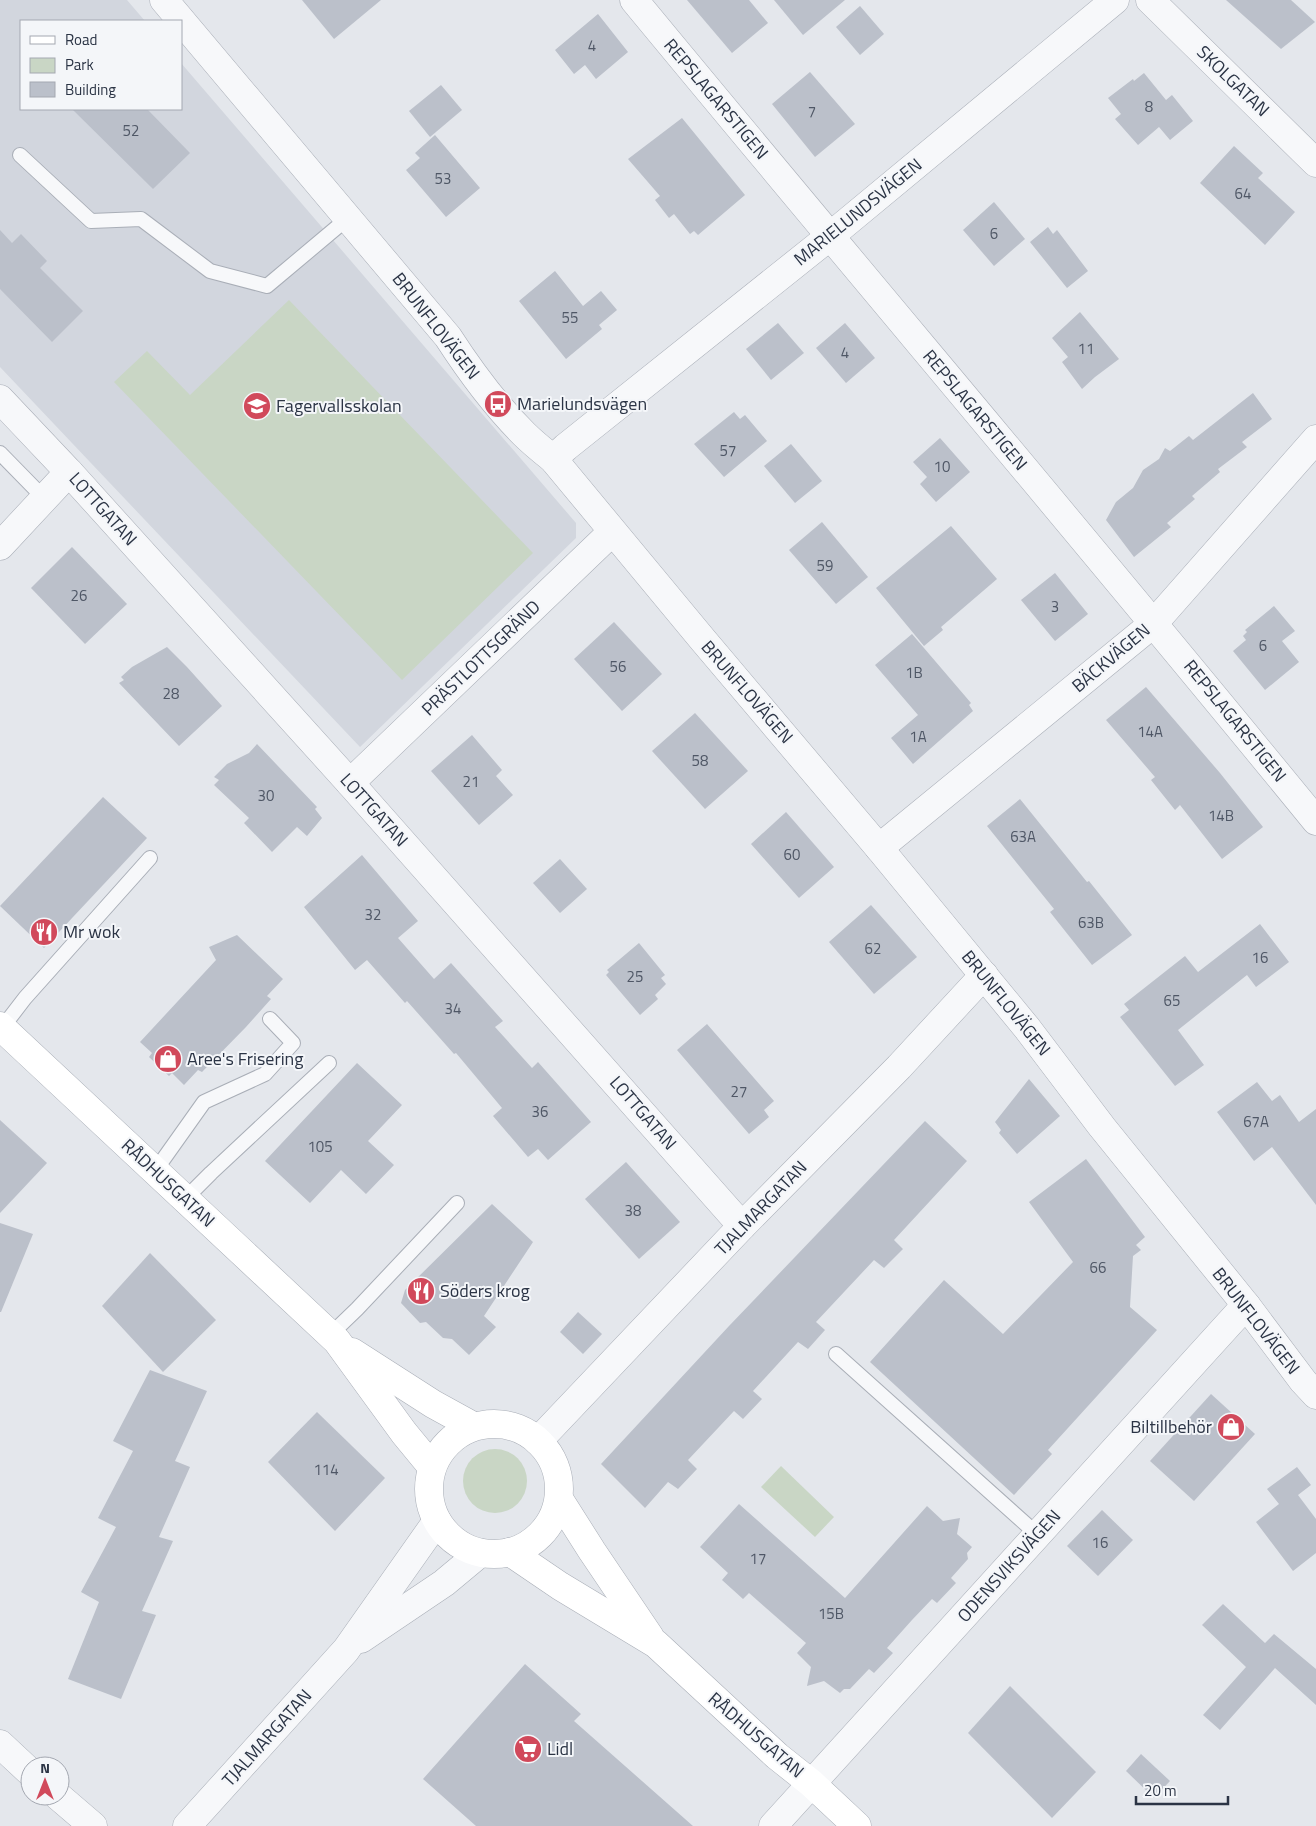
<svg xmlns="http://www.w3.org/2000/svg" width="1316" height="1826" font-family="'Titillium Web',sans-serif">
	<style>
		.built { fill: #d2d6de }
		.green { fill: #c9d6c5 }
		.building { fill: #bbc0ca }
		.lines { fill: none; stroke-linecap: round; stroke-linejoin: round }
		.service-casing { stroke: #a9aeb7; stroke-width: 16 }
		.minor-casing { stroke: #a9aeb7; stroke-width: 29 }
		.tertiary-casing { stroke: #a9aeb7; stroke-width: 29 }
		.secondary-casing { stroke: #a9aeb7; stroke-width: 29 }
		.service { stroke: #f7f8fa; stroke-width: 14 }
		.minor { stroke: #f7f8fa; stroke-width: 28 }
		.tertiary { stroke: #f7f8fa; stroke-width: 28 }
		.secondary { stroke: #fff; stroke-width: 28 }
		.labels { text-anchor: middle; stroke-width: 4; stroke-linejoin: round; paint-order: stroke }
		.number-label { font-size: 15px; fill: #4f5766 }
		.street-label { font-size: 18px; fill: #2b3445; stroke: #f4f6f9 }
		.poi-label { font-size: 18px; fill: #2b3445; stroke: #f4f6f9; text-anchor: start }
	</style>
	<rect width="100%" height="100%" fill="#e4e7ec"/>
	<path class="built" d="M0 0H127L145 21H21V109H181V63L576 523V538L360 747 0 367Z"/>
	<g class="green">
		<path d="M289 300 533 553 402 680 114 382 147 351 190 395Z"/>
		<circle cx="495" cy="1481" r="32"/>
		<path d="M781 1466 834 1517 815 1537 761 1487Z"/>
	</g>
	<g class="building">
		<path d="M302 0H381L334 39Z"/>
		<path d="M687 0H749L768 23 732 53Z"/>
		<path d="M774 0H845L803 35Z"/>
		<path d="M1226 0H1291L1315 22 1281 49Z"/>
		<path d="M860 6 884 34 860 55 836 27Z"/>
		<path d="M598 14 628 52 596 79 585 65 574 74 555 50Z"/>
		<path d="M810 72 855 124 815 157 772 104Z"/>
		<path d="M1144 73 1166 100 1172 95 1193 121 1170 140 1159 127 1138 145 1115 119 1121 114 1108 98 1133 79 1134 81Z"/>
		<path d="M441 85 462 110 430 137 409 111Z"/>
		<path d="M72 109H147L190 153 153 189Z"/>
		<path d="M682 118 745 195 698 235 694 231 690 234 674 214 669 218 655 200 660 196 628 159Z"/>
		<path d="M435 135 480 188 446 217 406 170 420 158 415 153Z"/>
		<path d="M1234 146 1263 173 1258 178 1295 212 1265 245 1200 183Z"/>
		<path d="M994 202 1025 239 994 266 963 230Z"/>
		<path d="M1048 227 1053 234 1057 230 1088 271 1067 288 1030 242Z"/>
		<path d="M0 230 12 243 21 234 47 261 40 268 83 311 52 342 0 289Z"/>
		<path d="M555 271 583 306 601 291 617 310 599 325 602 329 566 359 519 301Z"/>
		<path d="M1080 312 1119 359 1095 377 1082 389 1062 362 1068 357 1052 338Z"/>
		<path d="M778 323 804 353 771 380 746 349Z"/>
		<path d="M845 323 875 358 846 383 816 348Z"/>
		<path d="M1253 393 1272 419 1242 442 1247 447 1218 469 1220 472 1192 496 1195 499 1167 523 1171 527 1134 557 1106 520 1116 502 1133 488 1143 470 1159 459 1165 448 1170 451 1189 436 1193 440Z"/>
		<path d="M734 412 740 419 745 415 767 441 724 477 694 444Z"/>
		<path d="M940 438 970 472 936 502 920 484 927 477 913 462Z"/>
		<path d="M791 444 822 481 795 503 764 466Z"/>
		<path d="M822 522 868 577 836 604 789 550Z"/>
		<path d="M951 526 997 579 941 627 943 630 924 646 876 588Z"/>
		<path d="M72 547 127 604 85 644 31 588Z"/>
		<path d="M1055 573 1088 614 1055 641 1021 600Z"/>
		<path d="M1274 606 1295 631 1282 641 1299 662 1265 690 1233 651 1246 640 1243 636 1247 632 1245 630Z"/>
		<path d="M614 622 662 674 622 711 574 659Z"/>
		<path d="M912 634 971 703 969 705 973 711 913 764 891 738 918 715 875 665Z"/>
		<path d="M167 647 187 667 222 706 179 746 119 683 124 680 121 677 132 667Z"/>
		<path d="M1146 687 1220 773 1263 827 1222 859 1180 805 1175 810 1151 780 1155 777 1106 720Z"/>
		<path d="M695 713 748 771 705 809 652 751Z"/>
		<path d="M472 735 502 770 496 776 513 795 479 825 431 771Z"/>
		<path d="M257 744 317 807 315 809 322 818 307 836 297 827 272 852 244 823 249 818 214 785 219 780 214 777 227 764 249 753Z"/>
		<path d="M103 797 147 838 44 948 0 906Z"/>
		<path d="M1020 799 1087 882 1089 881 1132 935 1092 965 1050 912 1054 909 987 826Z"/>
		<path d="M786 812 834 867 799 898 751 844Z"/>
		<path d="M362 855 418 921 398 938 434 979 451 963 503 1021 495 1027 532 1068 538 1062 591 1122 548 1160 538 1149 528 1157 493 1116 502 1108 456 1053 454 1054 407 1001 405 1003 367 960 355 970 304 907Z"/>
		<path d="M560 859 587 889 560 913 533 883Z"/>
		<path d="M871 905 917 957 874 994 829 942Z"/>
		<path d="M1260 924 1289 962 1256 987 1247 975 1178 1030 1204 1065 1175 1086 1120 1017 1129 1010 1124 1004 1185 956 1198 972Z"/>
		<path d="M237 935 283 979 267 996 271 999 246 1027 202 1072 198 1070 184 1085 172 1073 169 1076 149 1057 152 1053 140 1042 216 960 209 947Z"/>
		<path d="M639 943 665 975 661 978 666 984 655 995 658 999 640 1015 606 975 609 972 607 970Z"/>
		<path d="M707 1024 774 1101 764 1110 769 1117 749 1134 677 1050Z"/>
		<path d="M357 1063 402 1105 368 1141 394 1165 366 1194 341 1170 310 1203 265 1161Z"/>
		<path d="M1029 1079 1060 1116 1017 1154 999 1133 1001 1130 995 1122Z"/>
		<path d="M1257 1082 1272 1101 1280 1095 1299 1122 1316 1109V1205L1272 1147 1254 1161 1217 1112Z"/>
		<path d="M0 1120 47 1163 0 1213Z"/>
		<path d="M925 1121 967 1161 894 1240 903 1249 884 1268 874 1260 816 1322 825 1330 808 1349 798 1342 753 1391 762 1399 743 1419 734 1411 688 1460 697 1469 678 1489 668 1482 645 1508 601 1464 729 1326Z"/>
		<path d="M1086 1159 1145 1237 1136 1245 1141 1250 1133 1256 1130 1307 1157 1330 1048 1450 1052 1454 1014 1495 870 1362 944 1280 1003 1334 1073 1262 1029 1202Z"/>
		<path d="M626 1162 680 1222 639 1259 585 1199Z"/>
		<path d="M492 1204 533 1242 484 1316 496 1327 469 1355 452 1339 443 1338 426 1322 420 1323 401 1303 405 1290Z"/>
		<path d="M0 1223 33 1234 1 1312H0Z"/>
		<path d="M150 1253 216 1320 163 1372 102 1306Z"/>
		<path d="M578 1312 602 1334 583 1354 560 1332Z"/>
		<path d="M150 1370 207 1391 175 1461 190 1467 159 1537 173 1541 142 1611 156 1615 121 1699 68 1679 99 1602 81 1592 116 1527 98 1518 133 1451 113 1441Z"/>
		<path d="M1211 1394 1255 1434 1194 1501 1150 1461Z"/>
		<path d="M317 1412 385 1478 335 1531 268 1462Z"/>
		<path d="M1297 1467 1311 1485 1298 1495 1316 1519V1553L1293 1571 1256 1522 1279 1504 1267 1489Z"/>
		<path d="M739 1504 845 1598 927 1506 943 1521 960 1518 957 1534 972 1547 967 1553 968 1559 951 1578 956 1583 937 1603 932 1599 912 1620 887 1648 893 1653 874 1673 869 1669 850 1689H844L840 1693 824 1681 807 1686 811 1667 797 1653 806 1643 749 1593 743 1599 722 1580 728 1573 700 1547Z"/>
		<path d="M1102 1510 1133 1540 1098 1576 1067 1546Z"/>
		<path d="M1223 1604 1265 1643 1274 1634 1316 1669V1705L1275 1668 1220 1730 1203 1715 1246 1667 1202 1625Z"/>
		<path d="M525 1664 581 1714 574 1721 693 1826H476L423 1779Z"/>
		<path d="M1010 1686 1096 1772 1052 1818 968 1733Z"/>
		<path d="M1141 1754 1170 1781 1154 1798 1126 1771Z"/>
	</g>
	<g class="lines">
		<defs>
			<g id="service">
				<path d="M20 155 91 221 141 219 210 271 267 286 348 218"/>
				<path d="M0 453 44 498"/>
				<path d="M2 1028 25 998 150 858"/>
				<path d="M155 1171 204 1102 265 1074 293 1043 270 1019"/>
				<path d="M185 1199 211 1173 329 1063"/>
				<path d="M330 1335 357 1309 457 1203"/>
				<path d="M836 1354 1038 1535"/>
			</g>
			<g id="minor">
				<path d="M164 0 448 337C470 371 495 405 524 434 533 443 543 451 553 459L703 640 879 848 1027 1028 1102 1127 1246 1305 1303 1381 1316 1395"/>
				<path d="M634 0C860 274 1091 545 1316 821"/>
				<path d="M1150 0 1316 163"/>
				<path d="M0 399 69 472 350 783 742 1226"/>
				<path d="M553 459 566 447 829 237 1115 0"/>
				<path d="M0 546 69 472"/>
				<path d="M350 783 612 532"/>
				<path d="M879 848 1154 623 1316 439"/>
				<path d="M538 1441 742 1226 899 1067 984 975"/>
				<path d="M0 1744 30 1772"/>
				<path d="M58 1796 93 1826"/>
				<path d="M773 1826 1246 1305"/>
			</g>
			<g id="tertiary">
				<path d="M361 1639 444 1583 480 1553"/>
				<path d="M187 1826 346 1650 437 1521"/>
			</g>
			<g id="secondary">
				<path d="M0 1026 337 1341 404 1433 432 1467"/>
				<path d="M352 1352 433 1404 473 1426"/>
				<circle cx="494" cy="1489" r="65"/>
				<path d="M559 1499 592 1551 650 1637"/>
				<path d="M510 1552 560 1586 656 1644 777 1756 811 1783 857 1826"/>
			</g>
		</defs>
		<use href="#service" class="service-casing"/>
		<use href="#minor" class="minor-casing"/>
		<use href="#tertiary" class="tertiary-casing"/>
		<use href="#secondary" class="secondary-casing"/>
		<use href="#service" class="service"/>
		<use href="#minor" class="minor"/>
		<use href="#tertiary" class="tertiary"/>
		<use href="#secondary" class="secondary"/>
	</g>
	<defs>
		<symbol id="bus-disc" viewBox="-11 -11 22 22"><circle r="9.5" fill="#d1495b" stroke="#f4f6f9"/><path d="M-5-6H5V4H4V6H2V4H-2V6H-4V4H-5ZM-3.5-4V0h7V-4ZM-3.5 1.2v1.5H-2V1.2ZM2 1.2v1.5H3.5V1.2Z" fill="#fff"/></symbol>
		<symbol id="school-disc" viewBox="-11 -11 22 22"><circle r="9.5" fill="#d1495b" stroke="#f4f6f9"/><path d="M0-5L7-2L0 1L-7-2ZM-4 1L0 2.5L4 1V4Q0 6-4 4Z" fill="#fff"/></symbol>
		<symbol id="restaurant-disc" viewBox="-11 -11 22 22"><circle r="9.5" fill="#d1495b" stroke="#f4f6f9"/><path d="M-5-6h1v4h1v-4h1v4h1v-4h1v5L-1.5 .5V6h-2V.5L-5-1ZM5-6V6H3V1.5H1.5Q1.5-4 5-6Z" fill="#fff"/></symbol>
		<symbol id="shop-disc" viewBox="-11 -11 22 22"><circle r="9.5" fill="#d1495b" stroke="#f4f6f9"/><path d="M-5-2.5h2.3a2.7 3.5 0 0 1 5.4 0H5L5.5 6h-11ZM-1.5-2.5h3a1.5 2.3 0 0 0-3 0Z" fill="#fff"/></symbol>
		<symbol id="supermarket-disc" viewBox="-11 -11 22 22"><circle r="9.5" fill="#d1495b" stroke="#f4f6f9"/><path d="M-6-5.5h2.5l.6 2H6L4.5 2H-2.5L-4.4-4H-6ZM-1.5 3.2a1.3 1.3 0 1 0 .1 0ZM3 3.2a1.3 1.3 0 1 0 .1 0Z" fill="#fff"/></symbol>
	</defs>
	<g fill-rule="evenodd">
		<use href="#bus-disc" x="482" y="388" width="32" height="32"/>
		<use href="#school-disc" x="241" y="390" width="32" height="32"/>
		<use href="#restaurant-disc" x="28" y="916" width="32" height="32"/>
		<use href="#shop-disc" x="152" y="1043" width="32" height="32"/>
		<use href="#restaurant-disc" x="405" y="1275" width="32" height="32"/>
		<use href="#shop-disc" x="1215" y="1411" width="32" height="32"/>
		<use href="#supermarket-disc" x="512" y="1733" width="32" height="32"/>
	</g>
	<g class="labels">
		<g class="number-label">
			<text x="592" y="51">4</text>
			<text x="1149" y="112">8</text>
			<text x="812" y="117">7</text>
			<text x="131" y="136">52</text>
			<text x="443" y="184">53</text>
			<text x="1243" y="199">64</text>
			<text x="994" y="239">6</text>
			<text x="570" y="323">55</text>
			<text x="1086" y="354">11</text>
			<text x="845" y="358">4</text>
			<text x="728" y="456">57</text>
			<text x="942" y="472">10</text>
			<text x="825" y="571">59</text>
			<text x="79" y="601">26</text>
			<text x="1055" y="612">3</text>
			<text x="1263" y="651">6</text>
			<text x="618" y="672">56</text>
			<text x="914" y="678">1B</text>
			<text x="171" y="699">28</text>
			<text x="1150" y="737">14A</text>
			<text x="918" y="742">1A</text>
			<text x="700" y="766">58</text>
			<text x="471" y="787">21</text>
			<text x="266" y="801">30</text>
			<text x="1221" y="821">14B</text>
			<text x="1023" y="842">63A</text>
			<text x="792" y="860">60</text>
			<text x="373" y="920">32</text>
			<text x="1091" y="928">63B</text>
			<text x="873" y="954">62</text>
			<text x="1260" y="963">16</text>
			<text x="635" y="982">25</text>
			<text x="1172" y="1006">65</text>
			<text x="453" y="1014">34</text>
			<text x="739" y="1097">27</text>
			<text x="540" y="1117">36</text>
			<text x="1256" y="1127">67A</text>
			<text x="320" y="1152">105</text>
			<text x="633" y="1216">38</text>
			<text x="1098" y="1273">66</text>
			<text x="326" y="1475">114</text>
			<text x="1100" y="1548">16</text>
			<text x="758" y="1564">17</text>
			<text x="831" y="1619">15B</text>
		</g>
		<g class="street-label">
			<text transform="translate(1233 81) rotate(44)" y="6">SKOLGATAN</text>
			<text transform="translate(716 99) rotate(50)" y="6">REPSLAGARSTIGEN</text>
			<text transform="translate(858 212) rotate(-39)" y="6">MARIELUNDSVÄGEN</text>
			<text transform="translate(436 326) rotate(52)" y="6">BRUNFLOVÄGEN</text>
			<text transform="translate(975 410) rotate(50)" y="6">REPSLAGARSTIGEN</text>
			<text transform="translate(103 509) rotate(48)" y="6">LOTTGATAN</text>
			<text transform="translate(481 658) rotate(-44)" y="6">PRÄSTLOTTSGRÄND</text>
			<text transform="translate(1111 658) rotate(-40)" y="6">BÄCKVÄGEN</text>
			<text transform="translate(747 692) rotate(49)" y="6">BRUNFLOVÄGEN</text>
			<text transform="translate(1235 721) rotate(51)" y="6">REPSLAGARSTIGEN</text>
			<text transform="translate(374 810) rotate(48)" y="6">LOTTGATAN</text>
			<text transform="translate(1006 1003) rotate(51)" y="6">BRUNFLOVÄGEN</text>
			<text transform="translate(643 1113) rotate(49)" y="6">LOTTGATAN</text>
			<text transform="translate(168 1183) rotate(43)" y="6">RÅDHUSGATAN</text>
			<text transform="translate(761 1208) rotate(-46)" y="6">TJALMARGATAN</text>
			<text transform="translate(1256 1321) rotate(52)" y="6">BRUNFLOVÄGEN</text>
			<text transform="translate(1009 1566) rotate(-48)" y="6">ODENSVIKSVÄGEN</text>
			<text transform="translate(756 1735) rotate(41)" y="6">RÅDHUSGATAN</text>
			<text transform="translate(267 1738) rotate(-48)" y="6">TJALMARGATAN</text>
		</g>
		<g class="poi-label">
			<text x="517" y="410">Marielundsvägen</text>
			<text x="276" y="412">Fagervallsskolan</text>
			<text x="63" y="938">Mr wok</text>
			<text x="187" y="1065">Aree's Frisering</text>
			<text x="440" y="1297">Söders krog</text>
			<text x="1212" y="1433" text-anchor="end">Biltillbehör</text>
			<text x="547" y="1755">Lidl</text>
		</g>
	</g>
	<rect x="20" y="20" width="162" height="90" fill="#f4f6f9" stroke="#a4a8b1"/>
	<rect x="30" y="36" width="25" height="8" fill="#ffffff" stroke="#a4a8b1"/>
	<text x="65" y="45" font-size="15" fill="#2b3445">Road</text>
	<rect x="30" y="58" width="25" height="15" fill="#c9d6c5" stroke="#a4a8b1"/>
	<text x="65" y="70" font-size="15" fill="#2b3445">Park</text>
	<rect x="30" y="82" width="25" height="15" fill="#bbc0ca" stroke="#a4a8b1"/>
	<text x="65" y="95" font-size="15" fill="#2b3445">Building</text>
	<g transform="translate(45 1781)"><circle r="24" fill="#f4f6f9" stroke="#a4a8b1"/>
	<path d="M0-4L9 19L0 12L-9 19Z" fill="#d1495b"/>
	<text y="-8" font-size="14" font-weight="bold" text-anchor="middle" fill="#2b3445">N</text>
	</g>
	<path d="M1136 1796v8h92v-8" fill="none" stroke="#2b3445" stroke-width="2.5"/>
	<text x="1144" y="1796" font-size="15" fill="#2b3445" stroke="#f4f6f9" stroke-width="4" paint-order="stroke">20 m</text>
</svg>
